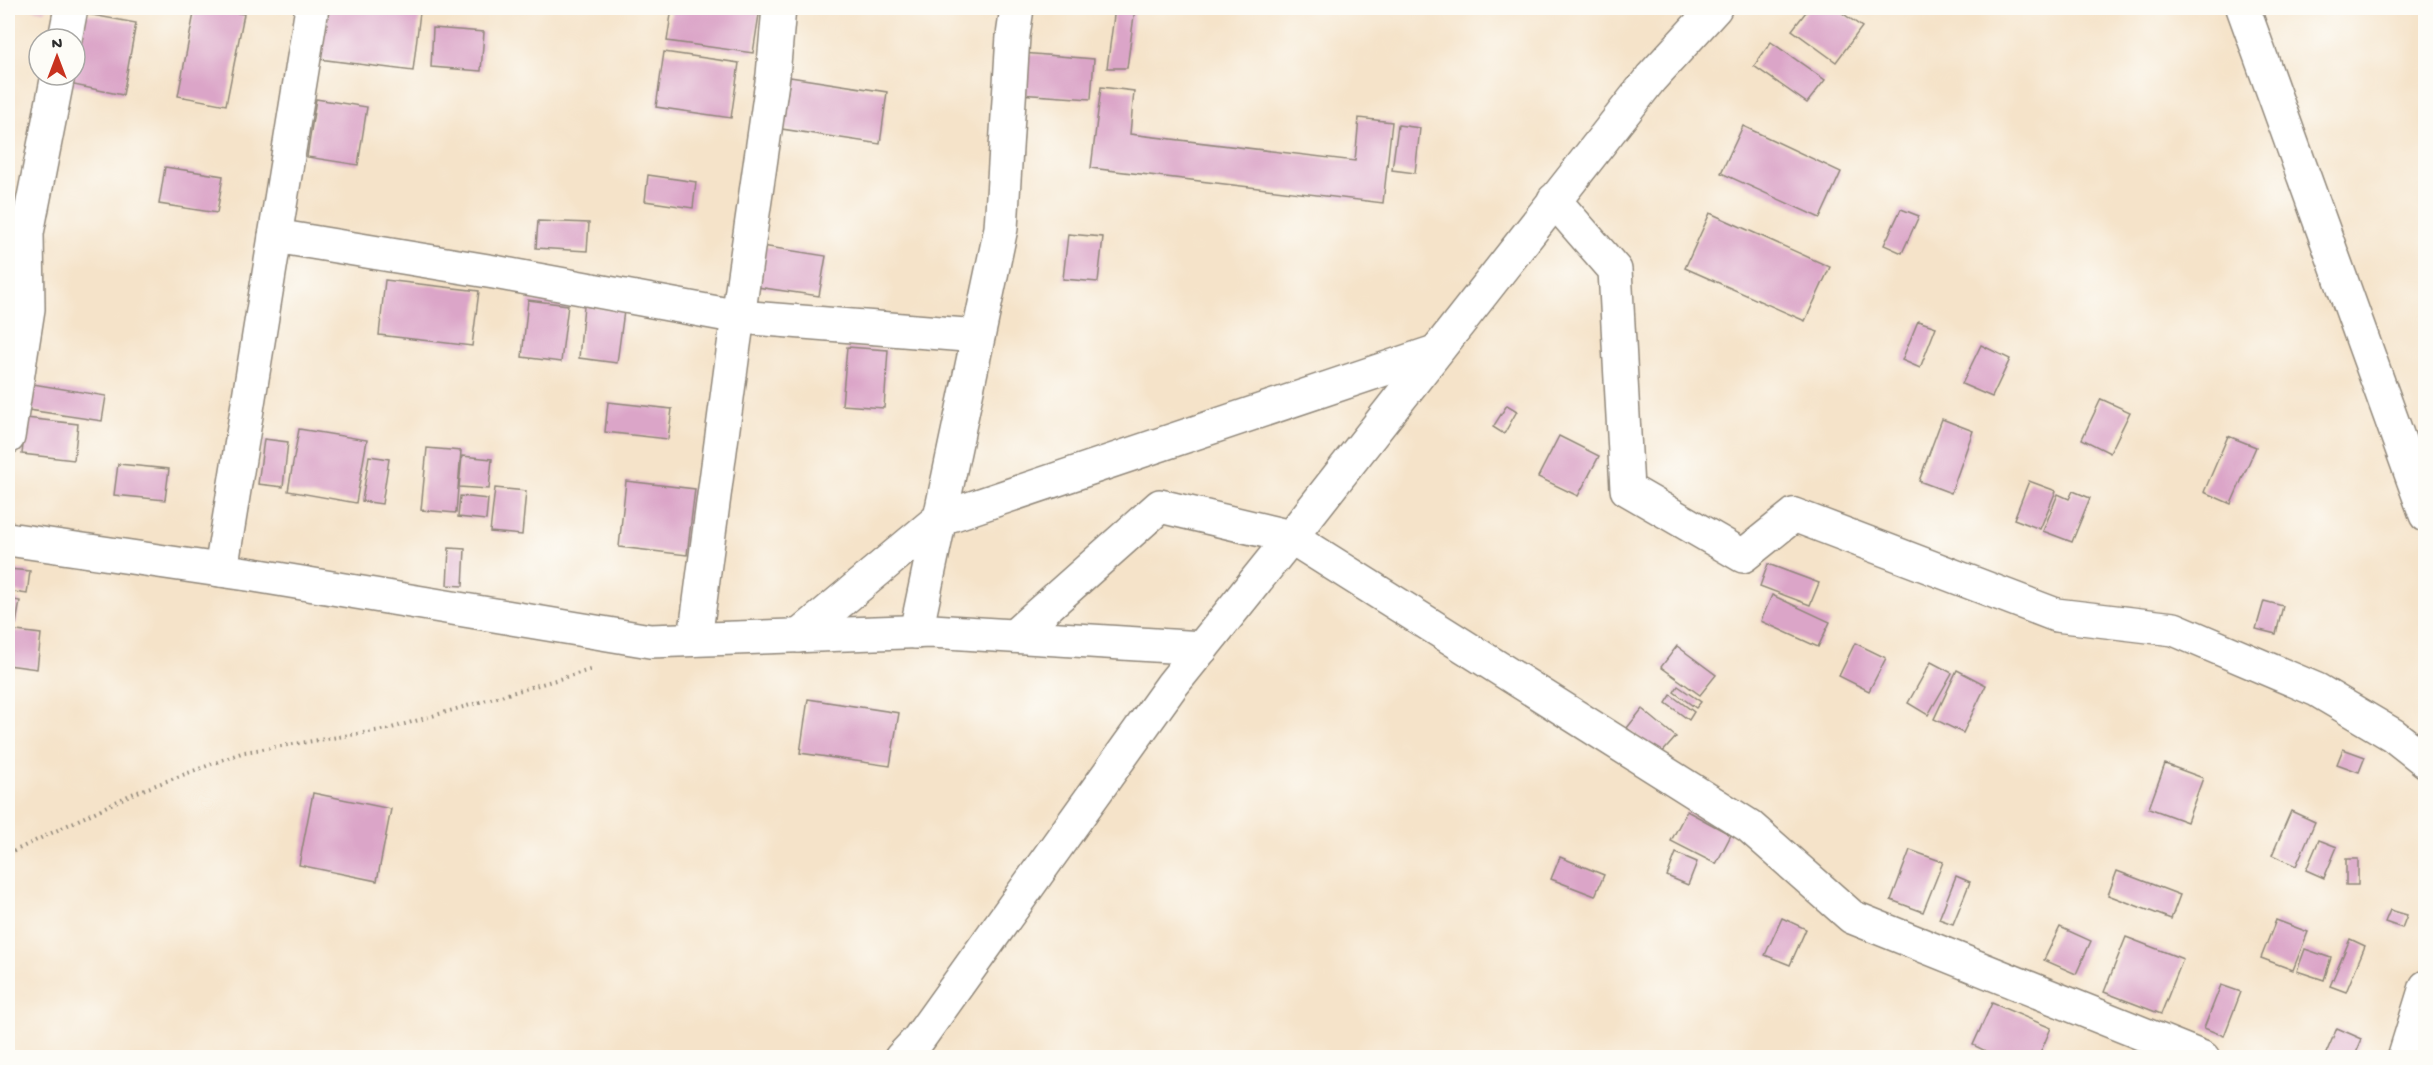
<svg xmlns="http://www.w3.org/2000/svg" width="2433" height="1065" font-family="'Gochi Hand',sans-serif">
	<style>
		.building { fill: #dba5c8 }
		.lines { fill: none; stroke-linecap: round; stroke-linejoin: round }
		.minor-casing { stroke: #90877a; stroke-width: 36 }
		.path { stroke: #90877a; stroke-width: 4; stroke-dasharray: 1.5 4.5; stroke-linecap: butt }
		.minor { stroke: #fff; stroke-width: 33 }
	</style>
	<rect width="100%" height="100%" fill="#fdfcf7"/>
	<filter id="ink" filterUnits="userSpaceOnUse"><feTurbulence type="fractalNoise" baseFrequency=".0167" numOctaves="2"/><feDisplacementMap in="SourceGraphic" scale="12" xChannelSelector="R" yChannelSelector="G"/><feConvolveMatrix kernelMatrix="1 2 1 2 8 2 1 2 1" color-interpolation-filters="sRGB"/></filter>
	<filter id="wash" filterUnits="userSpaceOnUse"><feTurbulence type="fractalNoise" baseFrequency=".008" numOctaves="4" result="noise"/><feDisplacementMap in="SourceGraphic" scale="24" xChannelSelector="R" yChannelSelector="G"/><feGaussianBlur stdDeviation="1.35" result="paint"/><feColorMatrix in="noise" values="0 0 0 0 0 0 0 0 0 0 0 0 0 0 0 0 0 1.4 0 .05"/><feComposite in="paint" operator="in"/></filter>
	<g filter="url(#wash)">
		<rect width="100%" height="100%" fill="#f5e3c9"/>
		<g id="blocks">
			<g class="building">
				<path d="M29 8H46L45 11Z"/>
				<path d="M195 8H210L244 14 226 105 178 96Z"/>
				<path d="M328 8H379L420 12 413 71 319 59Z"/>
				<path d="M672 8H760L753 53 667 41Z"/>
				<path d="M1115 8H1135L1127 68H1107Z"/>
				<path d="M1809 8H1835L1862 27 1836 62 1792 30Z"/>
				<path d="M82 13 136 23 123 95 69 84 70 75H75V50Z"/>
				<path d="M433 28 484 32 481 71 431 67Z"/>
				<path d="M1771 42 1825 80 1807 103 1754 66Z"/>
				<path d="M664 52 739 63 731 118 656 107Z"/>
				<path d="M1022 53 1094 59 1091 99 1019 94Z"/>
				<path d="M790 77 887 92 880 144 782 129Z"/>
				<path d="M1101 87 1134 91 1130 134 1355 161 1359 118 1392 122 1383 203 1091 168Z"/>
				<path d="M316 99 367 107 358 165 307 157Z"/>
				<path d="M1398 125 1420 128 1415 173 1392 170Z"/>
				<path d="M1743 126 1841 172 1820 218 1721 173Z"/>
				<path d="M165 167 223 176 217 213 159 204Z"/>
				<path d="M648 175 696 182 693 208 645 201Z"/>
				<path d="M1901 209 1919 216 1902 253 1884 245Z"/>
				<path d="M1710 213 1830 267 1805 321 1685 268Z"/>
				<path d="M538 221 589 223 587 251 536 248Z"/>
				<path d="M1068 234 1103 237 1098 282 1063 279Z"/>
				<path d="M762 246 826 256 819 296 757 287Z"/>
				<path d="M385 280 479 291 472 346 379 335Z"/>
				<path d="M528 300 568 305 561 362 522 357Z"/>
				<path d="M584 306 624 311 617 363 579 358Z"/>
				<path d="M1918 321 1936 327 1920 368 1902 360Z"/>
				<path d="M1981 345 2010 359 1992 397 1962 384Z"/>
				<path d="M847 347 888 350 884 408 842 405Z"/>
				<path d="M33 384 106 396 102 421 29 410Z"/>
				<path d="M2101 399 2130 412 2110 453 2082 439Z"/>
				<path d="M608 402 672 409 668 439 605 432Z"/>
				<path d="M1507 405 1517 411 1504 434 1493 427Z"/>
				<path d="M26 418 78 424 74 460 22 454Z"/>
				<path d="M1942 419 1973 431 1951 493 1919 481Z"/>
				<path d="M299 429 367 440 356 503 288 491Z"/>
				<path d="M1559 436 1599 456 1578 496 1538 477Z"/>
				<path d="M2228 436 2256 447 2231 504 2204 492Z"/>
				<path d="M264 439 288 442 283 487 258 484Z"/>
				<path d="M427 448 461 451 456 513 421 510Z"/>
				<path d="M369 456 389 459 382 504 362 501Z"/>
				<path d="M462 456 492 459 489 489 459 487Z"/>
				<path d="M118 464 169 469 165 500 114 495Z"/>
				<path d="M626 481 695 489 687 555 619 547Z"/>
				<path d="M2029 481 2056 491 2040 529 2014 519Z"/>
				<path d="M495 488 526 491 522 535 490 532Z"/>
				<path d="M2073 491 2090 498 2072 542 2043 531 2058 494 2069 499Z"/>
				<path d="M460 496 488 499 486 520 458 517Z"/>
				<path d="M449 548 465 549 463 586 447 585Z"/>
				<path d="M1768 564 1819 583 1810 605 1760 586Z"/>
				<path d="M8 569 30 571 27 594 8 591Z"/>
				<path d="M1772 595 1830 622 1818 647 1761 621Z"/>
				<path d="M8 599 20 601 16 624 8 623Z"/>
				<path d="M2264 601 2283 606 2276 634 2256 629Z"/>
				<path d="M8 630 41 634 37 669 8 665Z"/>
				<path d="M1855 643 1886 658 1869 691 1839 676Z"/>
				<path d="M1677 646 1716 675 1700 695 1661 667Z"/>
				<path d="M1931 662 1952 673 1928 715 1908 703Z"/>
				<path d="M1957 670 1986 685 1963 733 1934 719Z"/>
				<path d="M1678 686 1701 702 1696 708 1674 692Z"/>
				<path d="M1671 695 1694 712 1689 720 1666 703Z"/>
				<path d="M808 699 899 713 890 766 800 753Z"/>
				<path d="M1642 709 1676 737 1660 755 1627 728Z"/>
				<path d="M2343 749 2365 757 2359 772 2337 764Z"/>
				<path d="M2165 764 2203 778 2187 822 2149 808Z"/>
				<path d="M313 793 391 809 377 881 299 865Z"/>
				<path d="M1687 811 1731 835 1716 864 1671 841Z"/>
				<path d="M2291 811 2315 822 2296 866 2272 855Z"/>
				<path d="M2319 840 2337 847 2324 878 2306 870Z"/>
				<path d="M1910 850 1943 862 1923 912 1891 900Z"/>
				<path d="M1676 853 1697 862 1688 885 1667 876Z"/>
				<path d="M1560 857 1604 875 1595 896 1551 879Z"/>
				<rect x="2346" y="859" width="12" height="26"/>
				<path d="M2117 871 2180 895 2171 919 2108 895Z"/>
				<path d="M1956 876 1970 882 1953 924 1939 919Z"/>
				<path d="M2390 910 2407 915 2402 928 2385 922Z"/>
				<path d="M1782 918 1806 929 1790 965 1765 955Z"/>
				<path d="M2276 920 2308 932 2293 970 2261 958Z"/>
				<path d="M2060 927 2091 941 2076 974 2044 960Z"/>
				<path d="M2126 937 2183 959 2161 1014 2104 992Z"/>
				<path d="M2350 939 2365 946 2346 992 2330 986Z"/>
				<path d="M2305 949 2331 958 2324 980 2297 971Z"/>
				<path d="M2221 985 2241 992 2224 1036 2204 1028Z"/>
				<path d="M1992 1003 2051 1028 2038 1058H2000L1973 1045Z"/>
				<path d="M2337 1028 2362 1039 2354 1058H2324Z"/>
			</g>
		</g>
	</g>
	<g filter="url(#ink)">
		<use href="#blocks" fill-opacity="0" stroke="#90877a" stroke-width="1.5"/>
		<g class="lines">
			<defs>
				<g id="minor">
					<path d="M2243 8 2426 515"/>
					<path d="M65 39 71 8"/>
					<path d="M1554 200 1615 270 1627 489 1743 556 1794 515 2056 615 2174 629 2317 690 2393 735 2426 761"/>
					<path d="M275 236 494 272 739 317 978 336"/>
					<path d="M8 437 28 309 27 233 58 75"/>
					<path d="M8 539 254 575 650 641 932 631 1202 648"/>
					<path d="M221 570 312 8"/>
					<path d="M916 632 1001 228 1013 36 1017 8"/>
					<path d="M799 636 939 519 1435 352"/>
					<path d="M1014 636 1160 506 1291 537 1749 826 1852 917 2203 1058"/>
					<path d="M695 639 734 345 773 75 779 8"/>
					<path d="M901 1058 918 1040 1172 685 1291 537 1651 78 1715 8"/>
					<path d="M2404 1058 2426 987"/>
				</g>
			</defs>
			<use href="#minor" class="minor-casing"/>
			<path class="path" d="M8 854 132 794 244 752 388 729 593 669"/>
			<use href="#minor" class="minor"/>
		</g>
	</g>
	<rect width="2433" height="1065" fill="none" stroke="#fdfcf7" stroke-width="30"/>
	<g transform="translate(57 57)"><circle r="28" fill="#fdfcf7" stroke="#a9a8a5" stroke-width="1.5"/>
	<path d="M0-4.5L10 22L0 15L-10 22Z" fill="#c8321e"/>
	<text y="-9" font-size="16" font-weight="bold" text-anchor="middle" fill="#2b2b2b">N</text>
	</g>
</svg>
